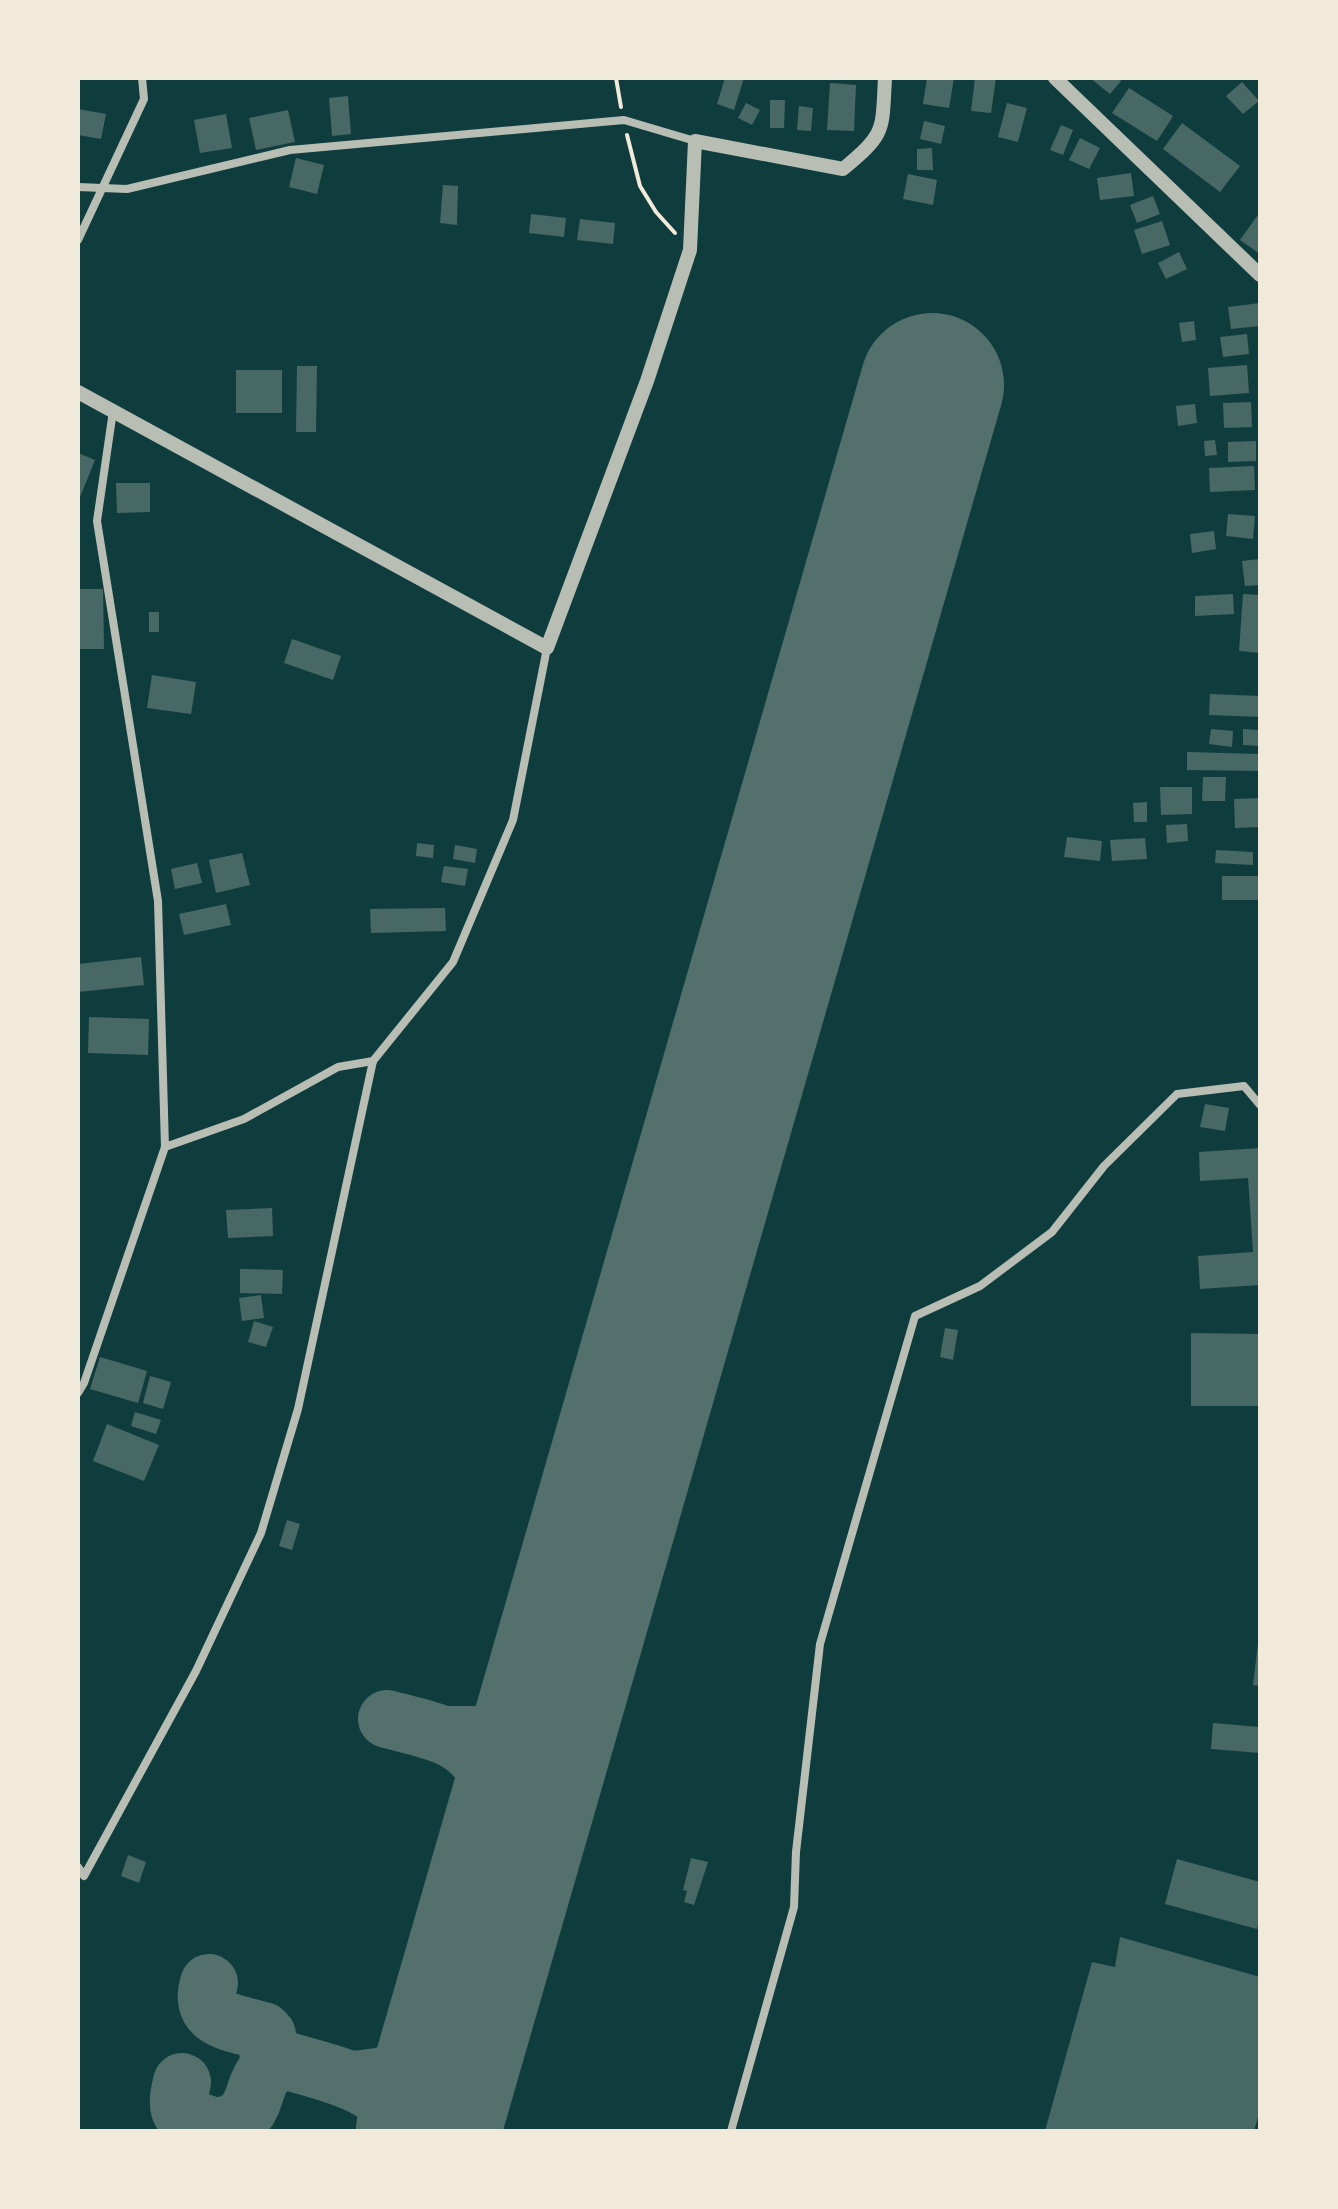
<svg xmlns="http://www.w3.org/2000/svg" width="1338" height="2209" font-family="Raleway,sans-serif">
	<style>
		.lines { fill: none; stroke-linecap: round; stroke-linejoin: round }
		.taxiway { stroke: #53706d; stroke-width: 58 }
		.runway { stroke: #53706d; stroke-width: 144 }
		.building { fill: #486865 }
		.path { stroke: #f1e9da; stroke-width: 4 }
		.minor { stroke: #b8beb3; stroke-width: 8 }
		.tertiary { stroke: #b8beb3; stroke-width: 14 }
	</style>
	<rect width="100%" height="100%" fill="#0f3d3e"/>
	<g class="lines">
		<g class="taxiway">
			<path d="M387 1719C406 1724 425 1728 443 1735 493 1753 500 1804 509 1850"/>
			<path d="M445 1735H481L505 1726 555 1689"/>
			<path d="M209 1983C197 2022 234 2022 263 2031L267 2035 268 2051 274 2057C320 2072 385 2079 405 2131"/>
			<path d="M352 2080C415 2075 422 2064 461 2016"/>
			<path d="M182 2082C170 2129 194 2113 221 2131"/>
			<path d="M217 2127C272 2118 239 2071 287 2061"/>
		</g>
		<path class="runway" d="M428 2131 932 385"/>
	</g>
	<g class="building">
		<path d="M725 78H744L734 110 717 104Z"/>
		<path d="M927 78H954L949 108 923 104Z"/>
		<path d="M975 78H996L991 113 971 111Z"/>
		<path d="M1090 78H1118L1121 81 1110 94Z"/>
		<path d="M1242 82 1259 101 1243 114 1226 96Z"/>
		<path d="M830 83 856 85 854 131 827 130Z"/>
		<path d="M1129 88 1173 116 1157 141 1112 113Z"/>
		<path d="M348 96 351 134 332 136 329 98Z"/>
		<path d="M770 100H785L784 128H770Z"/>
		<path d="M746 103 760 110 752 125 738 118Z"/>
		<path d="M1007 103 1027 108 1018 142 998 137Z"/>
		<path d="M799 106 813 108 811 131 797 130Z"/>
		<path d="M78 109 106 114 101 139 78 135Z"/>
		<path d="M288 110 295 142 256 150 249 118Z"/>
		<path d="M226 114 232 148 200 153 194 120Z"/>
		<path d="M924 121 945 126 941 144 920 139Z"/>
		<path d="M1182 123 1240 166 1220 192 1163 149Z"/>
		<path d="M1061 125 1073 130 1063 155 1050 150Z"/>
		<path d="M1080 138 1100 148 1089 169 1069 160Z"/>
		<path d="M932 148 933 170H917V149Z"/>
		<path d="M296 158 324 165 317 194 289 187Z"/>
		<path d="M1131 173 1134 196 1100 200 1097 178Z"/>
		<path d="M908 174 937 180 933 205 903 199Z"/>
		<path d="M443 185 458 186 457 225 440 223Z"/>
		<path d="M1153 196 1160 214 1137 223 1130 205Z"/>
		<path d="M1260 212V254L1240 240Z"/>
		<path d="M531 214 566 218 564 237 529 233Z"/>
		<path d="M580 219 615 223 613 244 577 240Z"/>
		<path d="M1162 221 1170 245 1142 254 1134 230Z"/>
		<path d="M1179 252 1187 269 1166 279 1158 263Z"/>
		<path d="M1260 303V326L1231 329 1228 307Z"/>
		<path d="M1194 321 1196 340 1182 342 1179 323Z"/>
		<path d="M1247 334 1249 354 1223 357 1220 337Z"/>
		<path d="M1247 365 1249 393 1210 396 1208 368Z"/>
		<path d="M297 366H317L316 432H296Z"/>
		<rect x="236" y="370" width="46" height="43"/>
		<path d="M1251 402 1252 427 1224 428 1223 403Z"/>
		<path d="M1195 404 1197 423 1178 426 1176 406Z"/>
		<path d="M1215 440 1217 455 1205 456 1204 441Z"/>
		<path d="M1256 441V461L1228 462V442Z"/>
		<path d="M78 453 95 460 78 502Z"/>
		<path d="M1254 466 1255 490 1210 492 1209 468Z"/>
		<path d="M116 483H150V512L117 513Z"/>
		<path d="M1228 514 1255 516 1253 539 1226 536Z"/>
		<path d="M1214 531 1216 549 1192 553 1190 534Z"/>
		<path d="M1260 559V585L1245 586 1242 561Z"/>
		<path d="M78 589H103L104 649H78Z"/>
		<path d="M1233 594 1234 614 1195 616V596Z"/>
		<path d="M1243 594 1260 595V653L1239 651Z"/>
		<rect x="149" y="612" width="10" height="20"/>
		<path d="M292 639 341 656 333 680 284 663Z"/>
		<path d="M152 675 196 682 191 714 147 708Z"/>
		<path d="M1210 694 1260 696V717L1209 715Z"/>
		<path d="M1211 729 1233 731 1232 747 1209 744Z"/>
		<path d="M1243 729 1260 730V746L1243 745Z"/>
		<path d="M1187 752 1260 754V771L1187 770Z"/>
		<path d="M1203 777H1226L1225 801H1202Z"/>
		<path d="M1160 787H1192V814L1161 815Z"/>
		<path d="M1260 798V827L1235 828 1234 799Z"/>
		<path d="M1147 802V822H1134L1133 803Z"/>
		<path d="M1187 824 1188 841 1167 843 1166 825Z"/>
		<path d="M1067 837 1102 841 1100 861 1064 857Z"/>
		<path d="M1145 838 1147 859 1112 861 1110 840Z"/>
		<path d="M417 843 434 845 433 858 416 856Z"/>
		<path d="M455 845 477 849 475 863 453 859Z"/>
		<path d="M1216 850 1253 852V865L1215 863Z"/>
		<path d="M242 853 250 885 216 893 209 860Z"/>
		<path d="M197 863 202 883 175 889 171 869Z"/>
		<path d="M444 866 468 869 465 886 441 882Z"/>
		<rect x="1222" y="876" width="36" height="24"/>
		<path d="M226 904 231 925 184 935 179 914Z"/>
		<path d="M445 908 446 931 371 933 370 909Z"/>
		<path d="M141 957 144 985 78 992V964Z"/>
		<path d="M89 1017 149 1019 148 1055 88 1053Z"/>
		<path d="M1205 1104 1229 1108 1225 1131 1200 1127Z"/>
		<path d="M1260 1148V1285L1200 1289 1198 1256 1253 1252 1248 1178 1200 1181 1199 1152Z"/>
		<path d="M272 1208 273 1236 228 1238 226 1210Z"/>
		<path d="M240 1269 283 1270 282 1294 240 1293Z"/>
		<path d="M261 1295 264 1318 242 1321 239 1298Z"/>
		<path d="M254 1321 273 1327 266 1347 248 1342Z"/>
		<path d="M945 1328 958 1330 953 1360 940 1357Z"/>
		<path d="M1191 1333 1260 1334V1406H1191Z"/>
		<path d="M100 1357 147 1371 138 1403 90 1389Z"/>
		<path d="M150 1376 171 1382 163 1409 143 1403Z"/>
		<path d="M135 1412 161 1420 156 1434 131 1426Z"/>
		<path d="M107 1424 159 1445 144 1481 93 1461Z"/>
		<path d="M287 1520 300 1524 292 1550 279 1546Z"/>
		<path d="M1258 1643H1260V1686L1253 1685Z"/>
		<path d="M1213 1723 1260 1727V1753L1211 1749Z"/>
		<path d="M128 1855 146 1862 139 1883 121 1876Z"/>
		<path d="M691 1858 708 1862 694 1905 684 1902 687 1891 683 1890Z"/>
		<path d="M1177 1859 1260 1882V1917L1257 1929 1165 1904Z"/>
		<path d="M1120 1937 1260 1977V2110L1254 2131H1045L1092 1962 1115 1967Z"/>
	</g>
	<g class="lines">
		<g class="path">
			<path d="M616 78 621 107"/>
			<path d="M627 135 640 186 656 212 675 233"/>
		</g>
		<g class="minor">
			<path d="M78 187 127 189 290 150 624 120 695 141"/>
			<path d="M78 240 144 99 142 78"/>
			<path d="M165 1147 244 1119 338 1067 373 1061"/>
			<path d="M78 1393 84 1383 165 1147 158 901 97 521 113 411"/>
			<path d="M78 1867 84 1876 196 1671 261 1533 298 1409 373 1061 453 962 513 820 547 648"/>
			<path d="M731 2131 794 1907 796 1852 820 1644 915 1316 980 1286 1052 1232 1104 1166 1177 1094 1244 1086 1260 1105"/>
		</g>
		<g class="tertiary">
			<path d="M1055 78 1260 275"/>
			<path d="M78 392 547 648 647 381 690 250 695 141 843 169C886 133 882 132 885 78"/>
		</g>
	</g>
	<rect width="1338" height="2209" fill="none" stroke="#f1e9da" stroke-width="160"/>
</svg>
